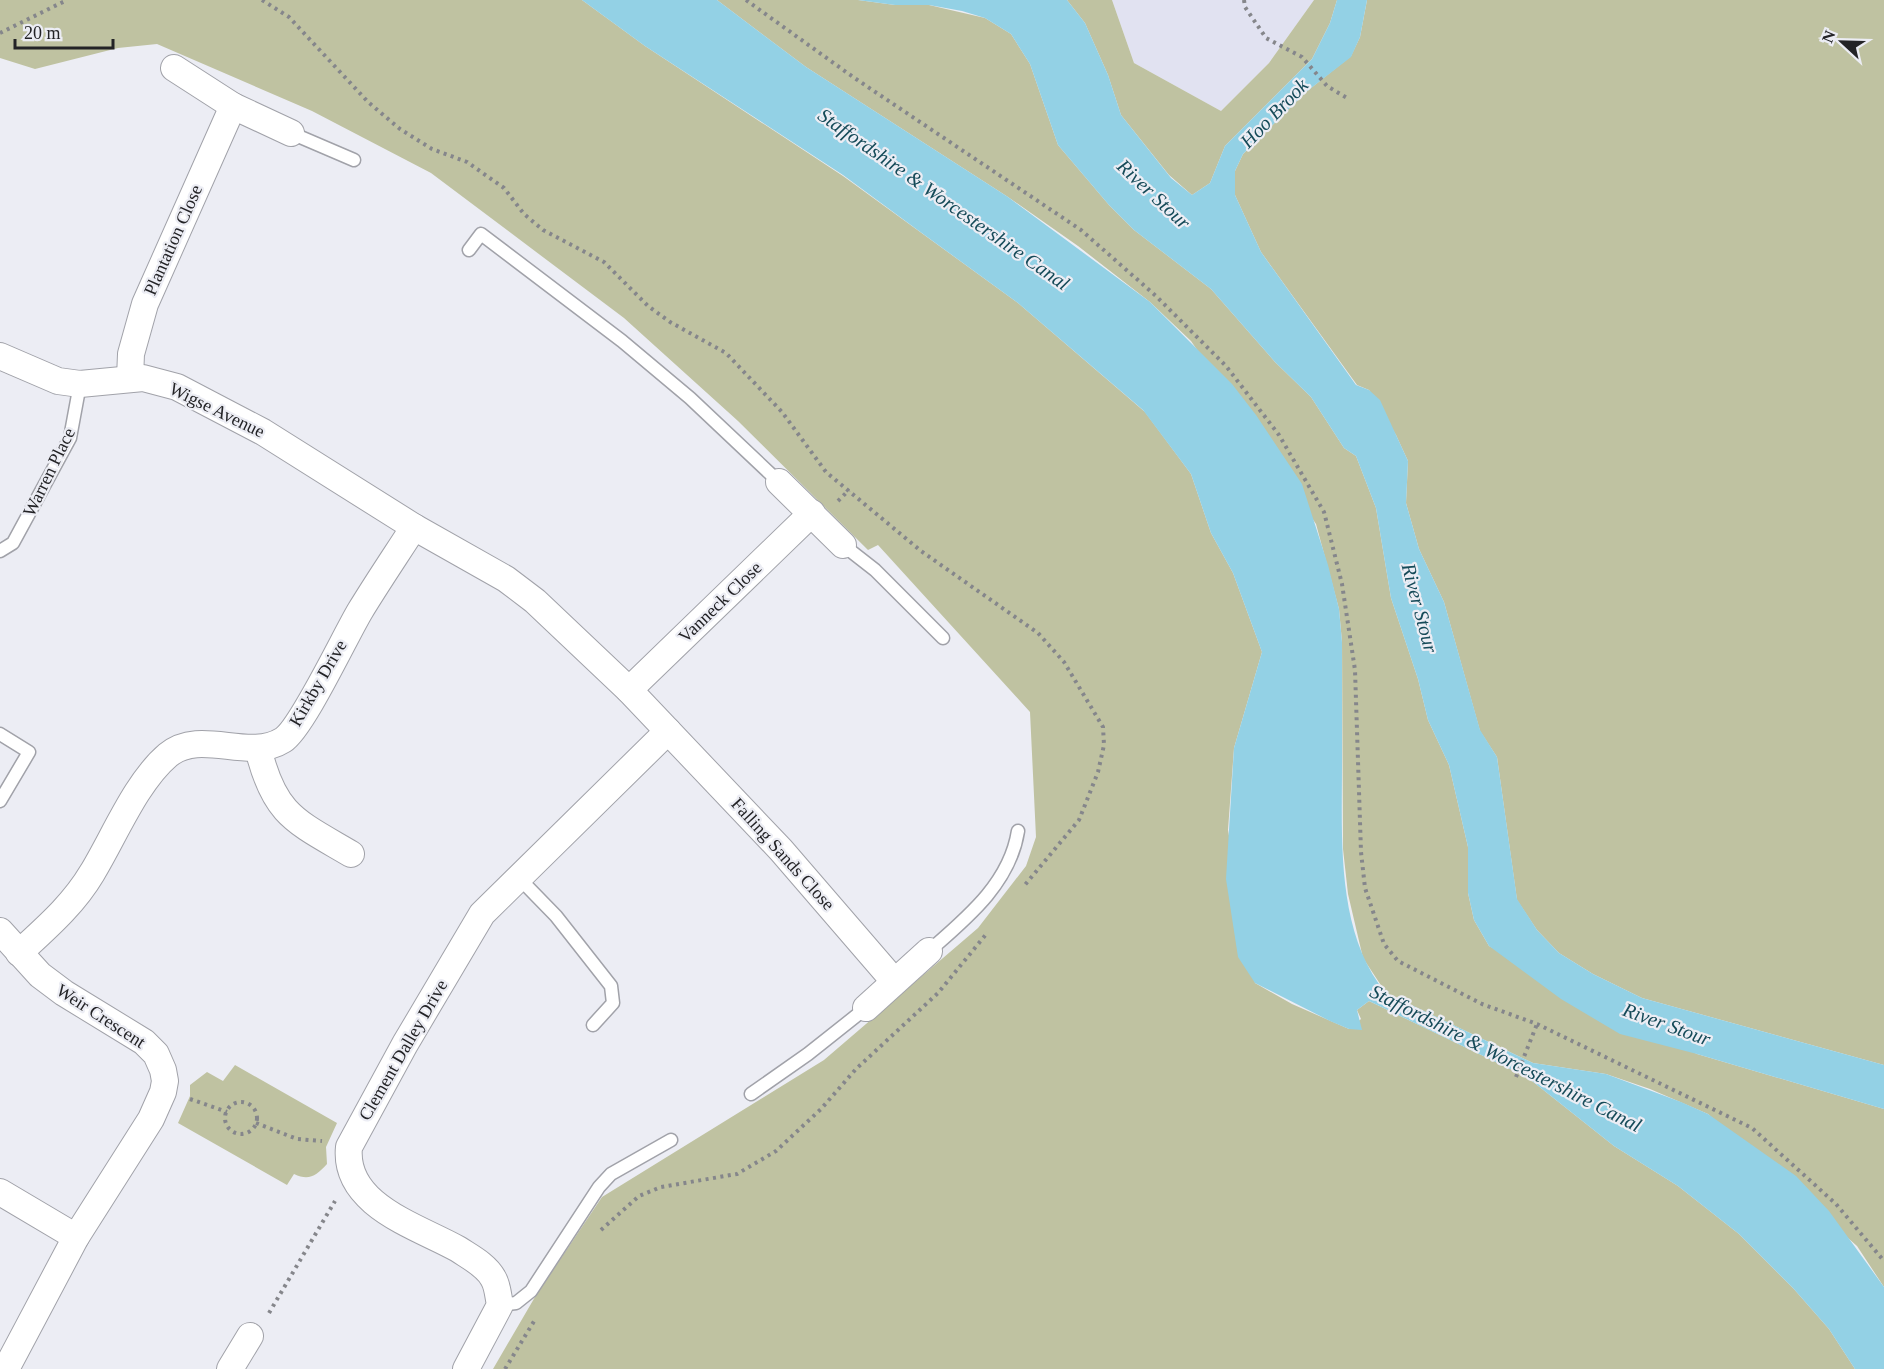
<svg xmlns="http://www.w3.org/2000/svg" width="1884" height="1369" font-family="'Times New Roman',serif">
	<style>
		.built { fill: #e1e2f1 }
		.green { fill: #bfc2a1 }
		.water { fill: #93d1e5 }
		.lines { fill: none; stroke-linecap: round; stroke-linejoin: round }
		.service-casing { stroke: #a1a2a9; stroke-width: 15 }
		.minor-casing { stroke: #a1a2a9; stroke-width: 28 }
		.path { stroke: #85868b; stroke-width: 4; stroke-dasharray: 3 4.5; stroke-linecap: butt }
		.service { stroke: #fff; stroke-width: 12 }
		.minor { stroke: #fff; stroke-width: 26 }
		.labels { text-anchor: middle; stroke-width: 4.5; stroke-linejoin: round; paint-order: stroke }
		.street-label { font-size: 18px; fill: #232326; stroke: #ecedf4 }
		.water-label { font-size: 20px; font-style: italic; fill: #164b59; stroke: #ecedf4 }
	</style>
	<rect width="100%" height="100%" fill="#ecedf4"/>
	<path class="built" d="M1112 0H1314L1269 63 1221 111 1134 63Z"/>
	<g class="green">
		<path d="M0 0H582L645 46 843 176 1018 303 1145 412 1191 474 1211 533 1233 573 1262 652 1234 748 1228 830 1255 983 1292 1004 1349 1029 1361 1019 1357 1010 1369 1001 1527 1077 1614 1146 1678 1186 1739 1234 1793 1288 1829 1329 1855 1369H493L535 1297 602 1197 824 1060 978 928 1026 866 1036 837 1030 712 878 545 868 550 738 421 624 318 431 173 312 111 157 44 118 48 35 69 0 58Z"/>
		<path d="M717 0H858L895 5H929L985 18 1011 34 1030 64 1058 145 1109 205 1134 230 1211 289 1275 362 1311 397 1344 448 1356 456 1376 508 1391 598 1418 679 1428 720 1449 765 1468 847V893L1474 920 1489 946 1697 1054 1884 1109V1287L1857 1246 1708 1114 1650 1089 1606 1074 1533 1063 1386 993 1363 958 1348 894 1343 849 1342 642 1339 609 1316 524 1191 341 1150 302 1078 246 1008 197 806 67Z"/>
		<path d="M1067 0H1112L1134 63 1221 111 1269 63 1314 0H1337L1330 23 1312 59 1225 146 1210 183 1192 195 1169 175 1121 115 1108 75 1085 23Z"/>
		<path d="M1367 0H1884V1065L1642 998 1593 974 1559 953 1537 930 1517 900 1497 757 1480 731 1444 602 1419 549 1406 503 1408 461 1396 435 1369 390 1357 385 1261 252 1235 195V171L1243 154 1306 92 1351 56 1360 37Z"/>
		<path d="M235 1065 337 1123 326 1147 327 1164C316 1176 309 1181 294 1174L287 1185 178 1123 190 1096V1085L207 1072 223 1081Z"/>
	</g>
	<g class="water">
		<path d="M582 0H717L806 67 1008 197 1150 302 1232 384 1256 415 1302 484 1328 565 1339 609 1342 642C1342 683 1342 725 1342 766 1342 840 1336 933 1386 993L1533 1063 1606 1074 1681 1102 1708 1114 1796 1176 1829 1211 1884 1287V1369H1855L1829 1329 1793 1288 1739 1234 1678 1186 1614 1146 1527 1077 1369 1001 1357 1010 1362 1030 1349 1029 1330 1021 1255 983 1238 957 1226 879 1234 748 1262 652 1233 573 1211 533 1191 474 1143 410 1018 303 919 231 843 175 645 46Z"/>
		<path d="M858 0H1067L1085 23 1108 75 1121 115 1171 178 1192 195 1210 183 1225 146 1312 59 1330 23 1337 0H1367L1360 37 1351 57 1306 92 1243 154 1235 171V195L1261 252 1356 385 1369 390 1380 400 1408 461 1406 503 1419 549 1444 602 1480 730 1497 757 1517 899 1537 930 1559 953 1593 974 1642 998 1884 1065V1109L1697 1054 1620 1034 1561 999 1489 946 1474 920 1468 893V847L1449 765 1428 720 1418 679 1391 598 1376 508 1356 456 1344 448 1311 397 1275 362 1211 289 1134 230 1109 205 1058 145 1030 64 1011 34 985 18 962 11 929 5H895Z"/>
	</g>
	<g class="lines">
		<defs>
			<g id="service">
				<path d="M291 133 354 160"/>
				<path d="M469 250 481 234 622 341 690 398 779 482"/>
				<path d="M843 545 875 570 943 638"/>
				<path d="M0 551 13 543 70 438 80 384"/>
				<path d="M0 734 29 752 0 801"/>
				<path d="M518 877 556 916 611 986 613 1003 593 1025"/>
				<path d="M929 951C967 918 1010 883 1018 831"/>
				<path d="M751 1094 808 1054 866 1008"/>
				<path d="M500 1305 516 1303 531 1291 599 1187 611 1174 671 1140"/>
			</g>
			<g id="minor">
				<path d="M174 68 233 106 291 133"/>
				<path d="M0 356 58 381 80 384 143 378 177 387 263 432 414 527 506 579 535 601 629 690 781 850 894 981"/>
				<path d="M130 378 131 354 145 304 233 106"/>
				<path d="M779 482 843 545"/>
				<path d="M629 690 812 513"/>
				<path d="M258 748C274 815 295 821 351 854"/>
				<path d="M0 931 40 975 64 993 144 1042 156 1054 163 1070 165 1081 163 1092 151 1119 76 1237 6 1369"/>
				<path d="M19 953C46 928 73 905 92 873 114 837 136 782 168 755 201 728 248 762 283 740 302 728 345 636 360 611 377 583 396 555 414 527"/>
				<path d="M866 1008 929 951"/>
				<path d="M0 1192 76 1237"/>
				<path d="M230 1369 250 1336"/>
				<path d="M466 1369 500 1305C498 1296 498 1286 493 1278 486 1265 470 1257 458 1249 417 1226 343 1205 349 1147L405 1044 482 914 668 731"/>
			</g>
		</defs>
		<use href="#service" class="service-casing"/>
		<use href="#minor" class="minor-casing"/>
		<g class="path">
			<path d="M262 0 289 17 368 102 400 129 432 149 467 162 504 188 524 214 543 230 604 262 648 306 670 322 726 353 782 412 826 472 921 551 1038 633 1064 662 1103 727 1104 745 1098 772 1079 820 1024 886"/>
			<path d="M746 0 853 77 1081 230 1156 296 1226 366 1279 435 1324 512 1342 584 1355 670 1361 852 1365 888 1384 944 1398 961 1482 1004 1537 1024 1752 1128 1836 1204 1884 1261"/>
			<path d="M1244 0 1245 7 1266 38 1302 57 1327 86 1347 98"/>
			<path d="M0 33 67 0"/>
			<path d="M838 501 849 490"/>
			<path d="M1516 1077 1537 1024"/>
			<path d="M190 1099 227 1112"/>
			<circle cx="241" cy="1118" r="16"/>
			<path d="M256 1123 297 1139 322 1141"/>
			<path d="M601 1230 639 1196 661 1187 737 1174 776 1151 821 1109 856 1069 938 993 988 932"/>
			<path d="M269 1313 335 1201"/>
			<path d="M505 1369 536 1318"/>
		</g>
		<use href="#service" class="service"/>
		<use href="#minor" class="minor"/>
	</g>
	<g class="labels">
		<g class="street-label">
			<text transform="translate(173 240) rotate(-66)" y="6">Plantation Close</text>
			<text transform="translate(217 410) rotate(26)" y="6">Wigse Avenue</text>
			<text transform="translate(49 472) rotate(-64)" y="6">Warren Place</text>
			<text transform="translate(720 602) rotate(-44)" y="6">Vanneck Close</text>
			<text transform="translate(318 683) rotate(-60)" y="6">Kirkby Drive</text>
			<text transform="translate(783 854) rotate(48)" y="6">Falling Sands Close</text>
			<text transform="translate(101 1016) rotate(33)" y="6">Weir Crescent</text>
			<text transform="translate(403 1050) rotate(-60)" y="6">Clement Dalley Drive</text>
		</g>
		<g class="water-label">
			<text transform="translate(1274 113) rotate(-46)" y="7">Hoo Brook</text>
			<text transform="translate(1154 194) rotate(43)" y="7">River Stour</text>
			<text transform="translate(944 199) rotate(35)" y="7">Staffordshire &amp; Worcestershire Canal</text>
			<text transform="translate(1420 608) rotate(75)" y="7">River Stour</text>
			<text transform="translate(1667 1024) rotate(20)" y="7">River Stour</text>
			<text transform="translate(1506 1058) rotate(27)" y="7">Staffordshire &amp; Worcestershire Canal</text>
		</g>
	</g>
	<g transform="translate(1842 42) rotate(292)" stroke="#ecedf4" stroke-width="4.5" paint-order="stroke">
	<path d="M0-4.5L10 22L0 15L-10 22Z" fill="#232326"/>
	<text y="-9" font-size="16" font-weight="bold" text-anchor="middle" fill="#232326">N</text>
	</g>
	<path d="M15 39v9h98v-9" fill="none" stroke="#232326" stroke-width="3"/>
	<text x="24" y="39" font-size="18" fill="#232326" stroke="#ecedf4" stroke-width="4.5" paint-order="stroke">20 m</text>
</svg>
